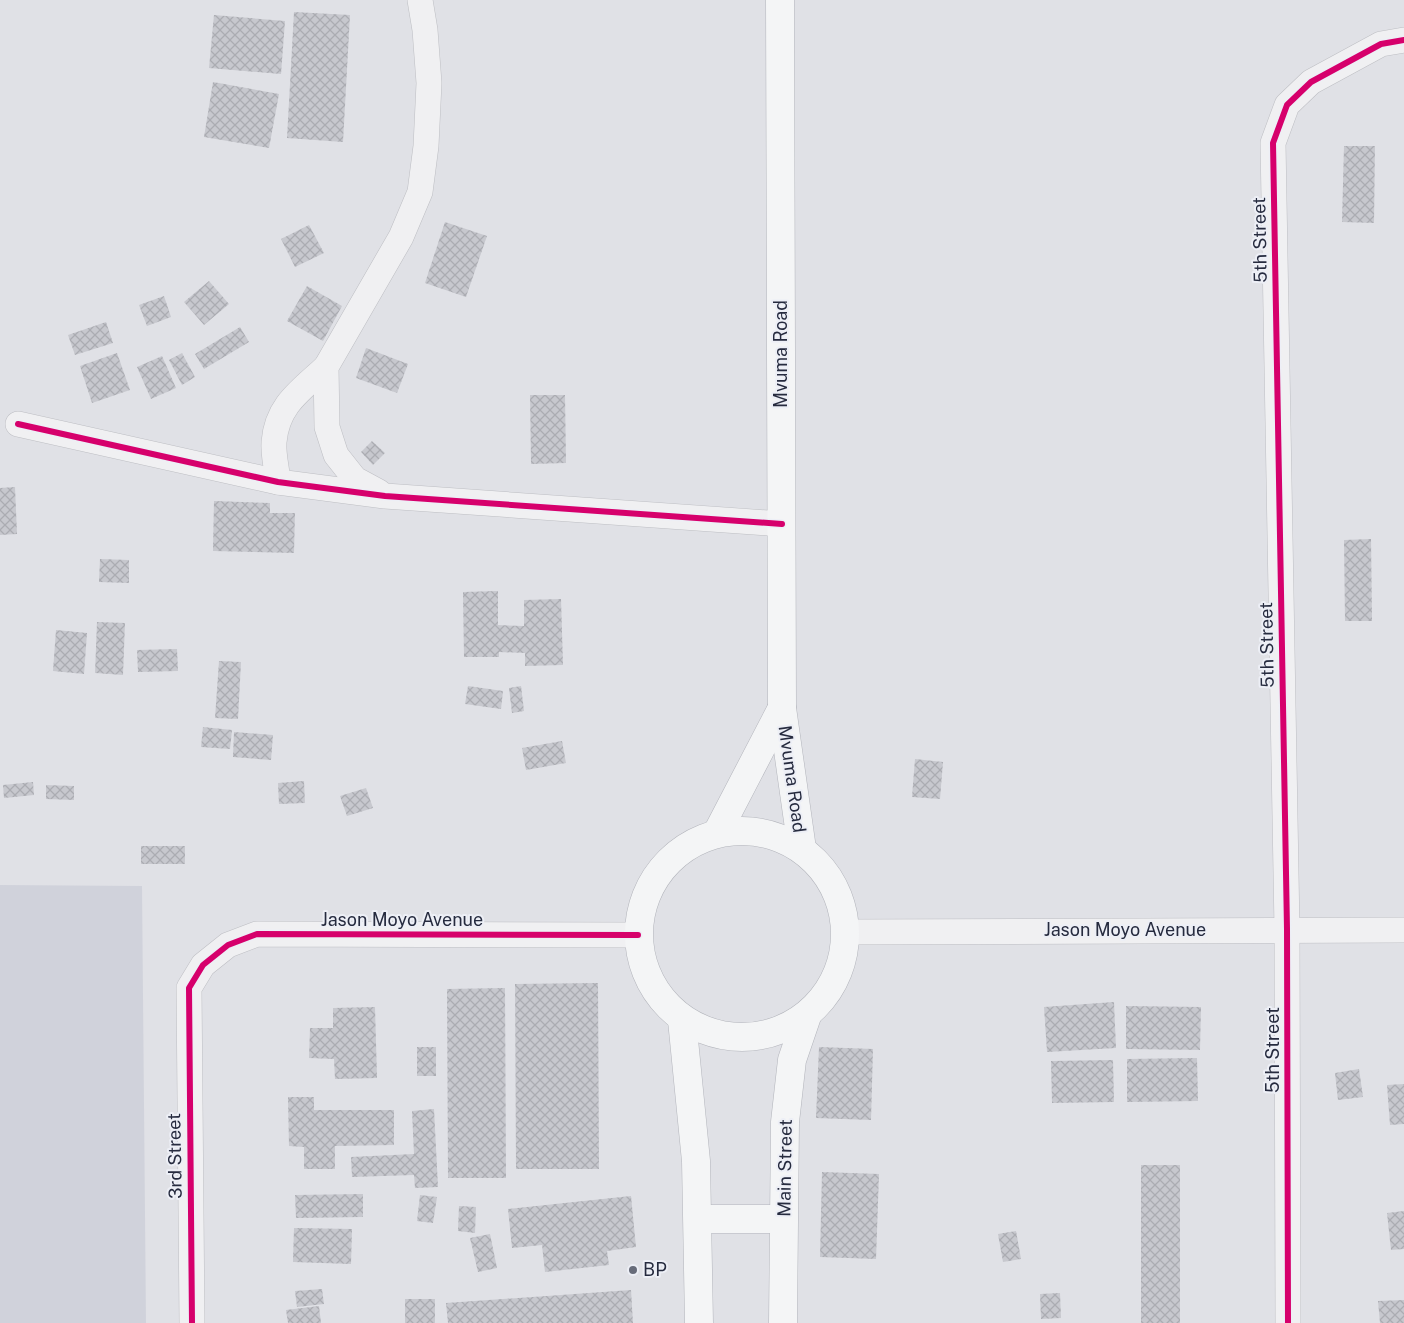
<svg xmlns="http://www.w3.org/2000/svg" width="1404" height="1323" font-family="'Public Sans',sans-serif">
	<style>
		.built { fill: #d0d2db }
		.building { fill: url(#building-cross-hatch) }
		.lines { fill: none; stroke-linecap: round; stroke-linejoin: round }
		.minor-casing { stroke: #bdbec3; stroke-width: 26 }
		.trunk-casing { stroke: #b2b4bb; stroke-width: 29 }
		.minor { stroke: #f0f0f2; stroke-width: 25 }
		.trunk { stroke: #f4f5f6; stroke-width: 28 }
		.cycleway-casing { stroke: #edeff6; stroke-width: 9 }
		.cycleway { stroke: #d6006c; stroke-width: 6 }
		.poi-dot { fill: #676b79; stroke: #edeff6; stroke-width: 2 }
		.labels { text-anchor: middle; stroke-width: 4; stroke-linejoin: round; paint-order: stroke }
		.street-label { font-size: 18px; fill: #262b3f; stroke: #edeff6 }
		.poi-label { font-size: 18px; fill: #262b3f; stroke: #edeff6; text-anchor: start }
	</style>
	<defs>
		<pattern id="building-cross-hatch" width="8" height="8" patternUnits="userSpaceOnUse" patternTransform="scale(1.25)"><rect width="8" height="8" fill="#c7c8ce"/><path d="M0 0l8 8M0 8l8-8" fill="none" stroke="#abacb2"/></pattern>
	</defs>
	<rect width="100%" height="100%" fill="#e0e1e6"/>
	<path class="built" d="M0 885 142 886 146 1323H0Z"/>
	<g class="building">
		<path d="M294 12 350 15 343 142 287 138Z"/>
		<path d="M214 15 285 21 281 74 209 68Z"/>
		<path d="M213 82 279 94 269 148 204 137Z"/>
		<path d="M1344 146H1375L1374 223 1342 222Z"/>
		<path d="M445 222 487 236 466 297 425 283Z"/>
		<path d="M309 225 324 253 295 267 281 239Z"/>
		<path d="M209 281 229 304 204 325 184 302Z"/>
		<path d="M307 286 342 306 323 341 287 321Z"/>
		<path d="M164 296 171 317 147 326 139 305Z"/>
		<path d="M106 322 113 343 75 355 68 335Z"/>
		<path d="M240 327 249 342 204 369 195 354Z"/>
		<path d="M366 348 408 364 397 393 356 378Z"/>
		<path d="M117 353 130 390 92 403 80 366Z"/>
		<path d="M182 353 195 377 182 385 169 360Z"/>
		<path d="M162 356 176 388 151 399 137 367Z"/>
		<path d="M530 395H565L566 463 531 464Z"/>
		<path d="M372 441 385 453 373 465 361 452Z"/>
		<path d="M15 487 17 534 0 535V488Z"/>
		<path d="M214 501 270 503V513H295L294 553 213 551Z"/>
		<path d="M1371 539 1372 621H1345L1344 540Z"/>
		<path d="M100 559 129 560V583L99 582Z"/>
		<path d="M498 591V625L524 626V600L561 599 563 665 525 666V653L499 652V657H464L463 592Z"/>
		<path d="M97 622 125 623 123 675 95 673Z"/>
		<path d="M56 630 87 633 84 674 53 671Z"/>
		<path d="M177 649 178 671 138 672 137 650Z"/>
		<path d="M219 661 241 662 238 719 215 718Z"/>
		<path d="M468 686 503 691 501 709 465 704Z"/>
		<path d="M521 686 524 711 512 713 509 688Z"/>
		<path d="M203 727 232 730 230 749 201 747Z"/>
		<path d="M234 732 273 735 271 760 233 757Z"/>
		<path d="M562 741 566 763 526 770 522 748Z"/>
		<path d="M915 759 943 762 940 799 912 797Z"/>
		<path d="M304 781 305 803 279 804 278 783Z"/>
		<path d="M33 782 34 795 4 798 3 785Z"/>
		<path d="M46 785 74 786V800L46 799Z"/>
		<path d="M366 788 373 808 347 816 340 796Z"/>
		<rect x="141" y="846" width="44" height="18"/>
		<path d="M598 983 599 1169H516L515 984Z"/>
		<path d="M505 988 506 1178H448L447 989Z"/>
		<path d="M1114 1002 1116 1048 1047 1052 1044 1007Z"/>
		<path d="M1126 1006 1201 1007 1200 1050 1126 1049Z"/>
		<path d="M375 1007 377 1078 335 1079 334 1059 309 1058 310 1028H333V1008Z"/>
		<rect x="417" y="1047" width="19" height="29"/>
		<path d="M819 1047 873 1049 871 1120 816 1118Z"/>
		<path d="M1197 1058 1198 1101 1127 1102V1059Z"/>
		<path d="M1113 1060 1114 1102 1052 1103 1051 1061Z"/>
		<path d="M1359 1069 1363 1097 1338 1100 1335 1073Z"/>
		<path d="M1404 1084V1124L1390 1125 1387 1085Z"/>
		<path d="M288 1097H314V1110H394V1145L335 1146V1169H304V1147L289 1146Z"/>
		<path d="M434 1109 438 1187 415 1188 414 1175 352 1177 351 1157 414 1154 412 1111Z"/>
		<rect x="1141" y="1165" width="39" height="158"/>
		<path d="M822 1172 879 1174 876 1259 820 1257Z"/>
		<path d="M363 1194V1217L296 1218 295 1195Z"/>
		<path d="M420 1195 437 1197 433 1223 417 1221Z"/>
		<path d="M631 1196 636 1247 607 1251 609 1265 545 1272 542 1245 512 1248 508 1209Z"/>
		<path d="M459 1206 476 1207 475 1233 458 1231Z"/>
		<path d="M1404 1211V1249L1391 1250 1387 1213Z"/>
		<path d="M294 1228 352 1229 351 1264 293 1262Z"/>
		<path d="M1016 1231 1021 1259 1003 1262 998 1234Z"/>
		<path d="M490 1234 497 1268 478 1272 470 1238Z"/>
		<path d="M322 1289 324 1304 297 1307 295 1291Z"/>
		<path d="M631 1290 633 1323H448L446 1303Z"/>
		<path d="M1060 1293 1061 1318 1041 1319 1040 1294Z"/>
		<rect x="405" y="1299" width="30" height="24"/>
		<path d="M1404 1300V1323H1380L1378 1301Z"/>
		<path d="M319 1306 321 1323H288L286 1310Z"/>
	</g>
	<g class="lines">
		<defs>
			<g id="minor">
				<path d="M18 424 278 482 385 496 782 524"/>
				<path d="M278 482C277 469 273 455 274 442 277 405 301 390 326 367"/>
				<path d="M379 492 355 479 336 455 327 427 326 367 401 237 420 192 426 146 429 83 425 30 420 0"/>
				<path d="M846 932 1404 930"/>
				<path d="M192 1323 189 988 203 965 228 945 257 934 638 935"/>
				<path d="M1288 1323 1287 929 1273 143 1287 105 1311 82 1381 44 1404 40"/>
			</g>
			<g id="trunk">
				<path d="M780 0 782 708 802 849"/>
				<circle cx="742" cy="934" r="103"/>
				<path d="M717 833 782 708"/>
				<path d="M682 1020 696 1161 699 1323"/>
				<path d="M698 1219H783"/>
				<path d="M783 1323 785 1122 792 1060 807 1016"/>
			</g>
		</defs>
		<use href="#minor" class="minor-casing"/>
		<use href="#trunk" class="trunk-casing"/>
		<use href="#minor" class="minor"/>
		<use href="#trunk" class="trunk"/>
		<defs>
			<g id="cycleway">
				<path d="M18 424 278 482 385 496 782 524"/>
				<path d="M192 1323 189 988 203 965 228 945 257 934 638 935"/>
				<path d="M1288 1323 1287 929 1273 143 1287 105 1311 82 1381 44 1404 40"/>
			</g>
		</defs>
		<use href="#cycleway" class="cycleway-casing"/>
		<use href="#cycleway" class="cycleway"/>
	</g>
	<circle class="poi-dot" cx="633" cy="1270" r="5"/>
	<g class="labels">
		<g class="street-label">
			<text transform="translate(1260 240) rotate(-91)" y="6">5th Street</text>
			<text transform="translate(781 354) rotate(-90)" y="6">Mvuma Road</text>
			<text transform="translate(1267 645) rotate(-91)" y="6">5th Street</text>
			<text transform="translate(792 779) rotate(82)" y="6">Mvuma Road</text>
			<text x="402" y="926">Jason Moyo Avenue</text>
			<text x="1125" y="936">Jason Moyo Avenue</text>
			<text transform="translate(1273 1050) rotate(-90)" y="6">5th Street</text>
			<text transform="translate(175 1156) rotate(-91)" y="6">3rd Street</text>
			<text transform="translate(785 1168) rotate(-89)" y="6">Main Street</text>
		</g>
		<g class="poi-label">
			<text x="643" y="1276">BP</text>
		</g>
	</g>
</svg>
